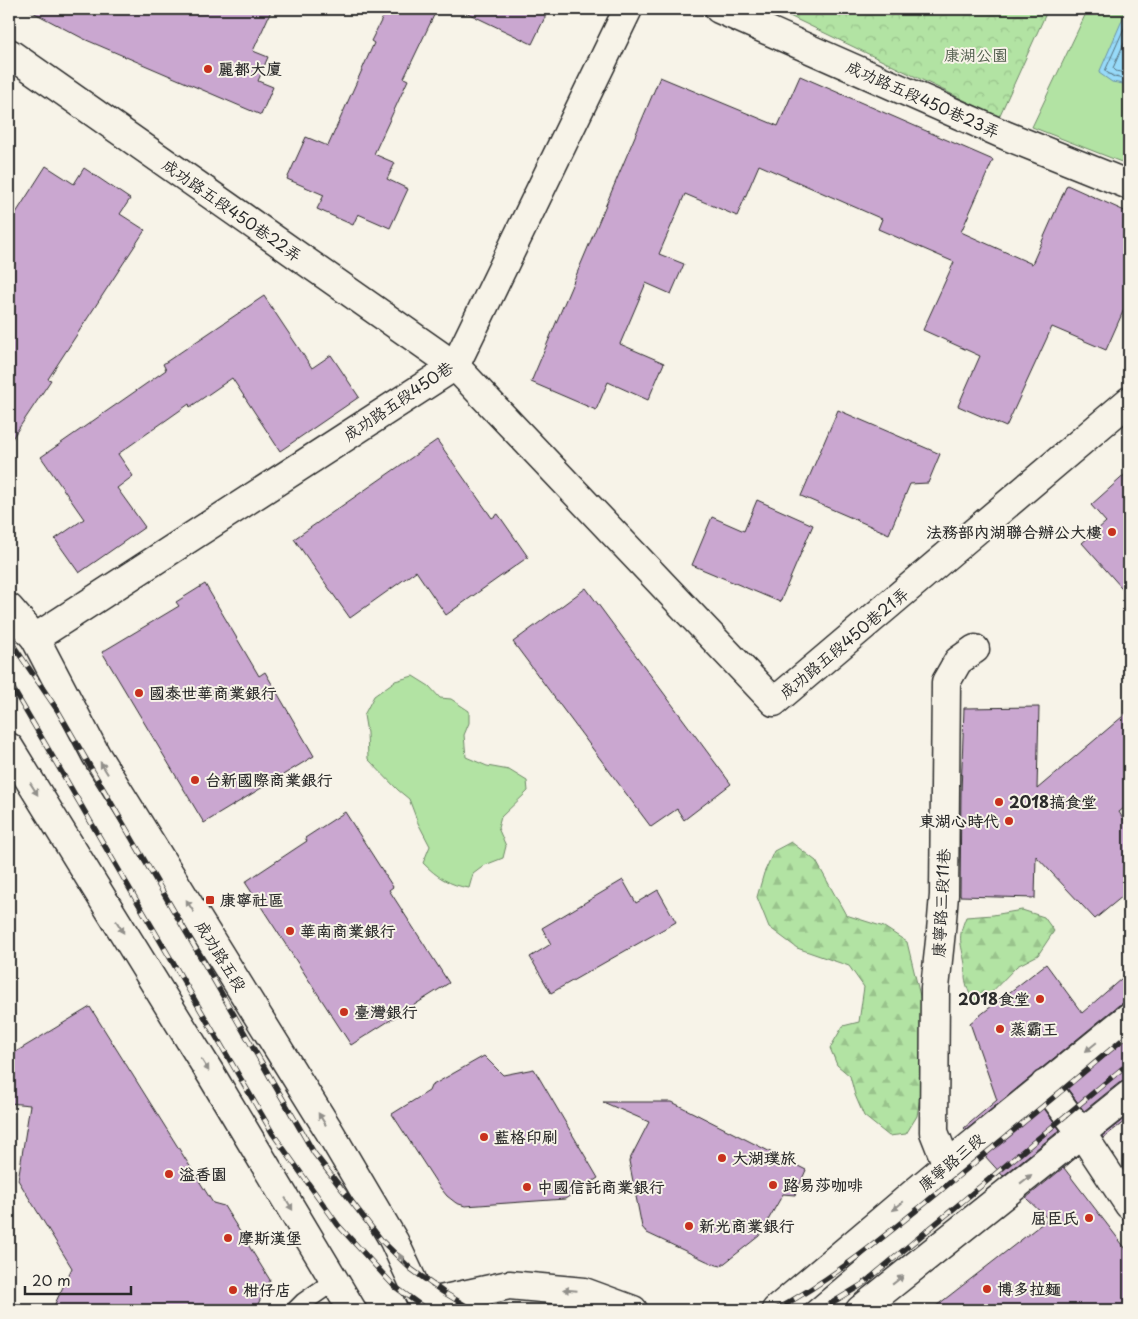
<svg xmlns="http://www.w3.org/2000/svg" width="1138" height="1319" font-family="'Playpen Sans','LXGW WenKai TC',sans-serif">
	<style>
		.forest { fill: url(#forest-firs); stroke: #6e8767 }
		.park { fill: url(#park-crowns); stroke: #6e8767 }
		.garden { fill: #b2e3a3; stroke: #6e8767 }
		.water { fill: url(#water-ripples); stroke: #6c94a7 }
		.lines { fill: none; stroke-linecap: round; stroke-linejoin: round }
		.shore { stroke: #56717d; stroke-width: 1 }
		.building { fill: #caa7d0; stroke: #2b2b2b }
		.service-casing { stroke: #2b2b2b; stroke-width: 21 }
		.minor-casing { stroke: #2b2b2b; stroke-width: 31 }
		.secondary-casing { stroke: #2b2b2b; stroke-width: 31 }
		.service { stroke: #f7f3e8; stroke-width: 18 }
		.minor { stroke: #f7f3e8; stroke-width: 28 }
		.secondary { stroke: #f7f3e8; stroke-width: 28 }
		.rail-casing { stroke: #2b2b2b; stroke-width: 5.5 }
		.rail { stroke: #f7f3e8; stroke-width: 4; stroke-dasharray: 11; stroke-linecap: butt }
		.oneway { fill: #918f8a }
		.poi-dot { fill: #c8321e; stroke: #f7f3e8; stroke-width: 2 }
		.labels { text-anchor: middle; stroke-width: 4; stroke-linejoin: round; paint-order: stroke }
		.park-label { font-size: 16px; fill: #4d5949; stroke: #f7f3e8 }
		.poi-label { font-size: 16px; font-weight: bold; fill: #2b2b2b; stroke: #f7f3e8; text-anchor: start }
		.street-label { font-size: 16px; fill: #2b2b2b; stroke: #f7f3e8 }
	</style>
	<defs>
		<pattern id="forest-firs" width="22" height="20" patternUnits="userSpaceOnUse" patternTransform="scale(1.25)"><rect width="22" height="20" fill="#b2e3a3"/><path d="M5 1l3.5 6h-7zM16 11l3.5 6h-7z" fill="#99c38c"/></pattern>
		<pattern id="park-crowns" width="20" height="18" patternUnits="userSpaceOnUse" patternTransform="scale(1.25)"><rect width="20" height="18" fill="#b2e3a3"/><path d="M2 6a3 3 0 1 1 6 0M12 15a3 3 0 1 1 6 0" fill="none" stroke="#99c38c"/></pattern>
		<pattern id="water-ripples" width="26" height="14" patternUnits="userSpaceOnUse" patternTransform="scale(1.25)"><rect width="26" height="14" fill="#97daf9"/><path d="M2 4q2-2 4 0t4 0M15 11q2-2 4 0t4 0" fill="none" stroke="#82bbd6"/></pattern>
	</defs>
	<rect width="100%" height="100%" fill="#f7f3e8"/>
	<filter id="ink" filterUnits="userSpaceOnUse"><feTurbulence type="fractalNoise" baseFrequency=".02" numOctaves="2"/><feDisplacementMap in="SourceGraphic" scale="10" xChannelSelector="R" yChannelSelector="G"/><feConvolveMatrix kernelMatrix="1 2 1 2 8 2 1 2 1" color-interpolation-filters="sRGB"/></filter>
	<g filter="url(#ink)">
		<g class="forest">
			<path d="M791 842 816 861 846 915 884 927 907 942 920 996 926 1060 917 1116 906 1134 889 1136 864 1116 855 1095 850 1076 837 1065 830 1048 843 1026 859 1022 864 987 849 966 797 948 769 927 757 897 764 873 774 851Z"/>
			<path d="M1022 910 1044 917 1054 931 1038 955 1017 966 983 1001 974 1003C970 995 966 986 965 977 965 972 966 968 965 964 961 942 957 939 966 917L993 915Z"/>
		</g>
		<path class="park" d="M775 9H1048L999 117Z"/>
		<g class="garden">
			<path d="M1088 9H1129V165L1032 127Z"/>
			<path d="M413 676 429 686 440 698 451 699 469 711V723L464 735 466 757 487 766 509 770 527 781 528 791 501 817 498 828 506 846 503 858 485 865 473 874 469 888C449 885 437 877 423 863L430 846 418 823 409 799 398 790 368 759 367 733 364 715 374 696 395 681Z"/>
		</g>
		<path class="water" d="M1127 9H1129V85L1112 82 1099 73Z"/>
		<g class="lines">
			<g class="shore">
				<path d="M1129 17 1105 71 1114 77 1129 80"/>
				<path d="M1129 32 1113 68 1116 71 1129 74"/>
			</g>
		</g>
		<g class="building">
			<path d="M27 9H272L253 51 268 57 258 81 273 87 261 115 84 39Z"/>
			<path d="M387 9H437L404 78 408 80 374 154 395 163 387 179 408 189 390 228 358 214 353 225 317 209 324 195 287 179 306 137 328 146 374 43 371 41Z"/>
			<path d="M459 9H549L532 44Z"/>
			<path d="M800 76 993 160 961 232 1032 264 1067 185 1129 213V298L1106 350 1052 327 1006 427 958 406 980 356 923 330 954 262 878 229 882 219 759 165 737 216 685 194 659 254 684 264 671 294 646 283 620 344 664 363 648 400 608 382 596 410 531 382 660 77 778 126Z"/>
			<path d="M46 166 74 184 84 168 130 199 120 214 145 230 48 379 51 380 9 443V224Z"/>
			<path d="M264 296 312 368 331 355 359 397 280 451 232 378 190 407 189 404 118 454 133 476 117 488 145 527 79 573 55 539 84 519 41 457 166 370 163 364Z"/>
			<path d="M838 410 940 454 928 483 910 484 889 534 801 496Z"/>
			<path d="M437 440 492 518 498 514 528 557 446 615 416 571 350 618 294 539Z"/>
			<path d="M1129 471V596L1082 543 1106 522 1091 505Z"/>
			<path d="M757 500 813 525 780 602 692 565 712 517 744 531Z"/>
			<path d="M205 584 259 676 265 672 314 756 204 823 102 652 179 606 176 602Z"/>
			<path d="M586 588 731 784 684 820 677 809 651 827 513 642Z"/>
			<path d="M1039 707 1037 789 1129 711V804L1119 812 1129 828V891L1095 919 1036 856 1035 898 960 896 961 793 964 708Z"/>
			<path d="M345 812 393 887 389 890 449 983 351 1045 245 882 307 841 305 838Z"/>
			<path d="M623 880 636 903 658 890 676 922 551 993 530 957 551 944 542 928Z"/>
			<path d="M1046 964 1082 1013 1129 972V1002L1119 1005 966 1130 964 1128 997 1100 970 1023Z"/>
			<path d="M90 1007 213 1203 224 1206 270 1280 255 1310H52L72 1268 18 1180 30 1105 9 1103V1056Z"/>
			<path d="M1129 1037V1080L1119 1083 1084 1111 1067 1088Z"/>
			<path d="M484 1056 503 1075 534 1069 598 1178 565 1199 465 1206 456 1203 447 1196 438 1185 392 1114 429 1091 431 1086Z"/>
			<path d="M603 1102H672L806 1170 795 1195 783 1194 759 1236 721 1266 713 1264 647 1233 642 1227 629 1161 649 1122Z"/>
			<path d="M1043 1107 1060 1130 1003 1176 984 1155Z"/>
			<path d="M1129 1115V1118L1103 1138 1102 1136Z"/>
			<path d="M1078 1156 1064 1168 1129 1253V1310H931L1048 1219 1026 1198Z"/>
		</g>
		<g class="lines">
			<defs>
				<path id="service" d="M296 1310 304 1302 334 1281"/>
				<g id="minor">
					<path d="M719 9 1007 136 1129 185"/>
					<path d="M9 53 455 366 774 702 1129 401"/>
					<path d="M35 638 455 366 628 9"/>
					<path d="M1045 1084 1082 1134 1129 1205"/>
					<path d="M947 1165 934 1132 935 988 941 931 944 895 946 682 958 661 975 649"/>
				</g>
				<g id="secondary">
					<path d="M9 608 35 638 96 755 328 1129 394 1241 426 1310"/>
					<path d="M9 747 212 1076 352 1310"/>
					<path d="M422 1304 509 1285 584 1292 633 1310"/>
					<path d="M776 1310 947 1165 1129 1017"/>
					<path d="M860 1310 1129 1095"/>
				</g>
			</defs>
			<use href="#service" class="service-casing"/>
			<use href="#minor" class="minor-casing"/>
			<use href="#secondary" class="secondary-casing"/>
			<use href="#service" class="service"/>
			<use href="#minor" class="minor"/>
			<use href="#secondary" class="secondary"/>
			<defs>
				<g id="rail">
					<path d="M9 639 58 711 314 1153 382 1241 411 1269 443 1292 473 1310"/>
					<path d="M9 682 273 1134 338 1225 394 1286 427 1310"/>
					<path d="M775 1310C835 1278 887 1234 940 1191 1003 1139 1067 1087 1129 1034"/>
					<path d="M820 1310 863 1284 1129 1063"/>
				</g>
			</defs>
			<use href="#rail" class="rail-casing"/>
			<use href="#rail" class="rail"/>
		</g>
		<defs><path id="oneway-solid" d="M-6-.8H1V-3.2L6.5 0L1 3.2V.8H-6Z" transform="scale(1.25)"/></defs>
		<g class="oneway">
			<use href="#oneway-solid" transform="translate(104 768) rotate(-122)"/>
			<use href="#oneway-solid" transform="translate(34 789) rotate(58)"/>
			<use href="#oneway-solid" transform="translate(190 906) rotate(-122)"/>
			<use href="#oneway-solid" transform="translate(120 927) rotate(58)"/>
			<use href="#oneway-solid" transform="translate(1091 1047) rotate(141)"/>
			<use href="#oneway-solid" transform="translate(205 1065) rotate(58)"/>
			<use href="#oneway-solid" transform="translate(322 1119) rotate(-122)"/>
			<use href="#oneway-solid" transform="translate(1026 1179) rotate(-38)"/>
			<use href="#oneway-solid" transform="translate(289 1204) rotate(59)"/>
			<use href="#oneway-solid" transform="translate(898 1206) rotate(140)"/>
			<use href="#oneway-solid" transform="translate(402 1260) rotate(-114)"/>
			<use href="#oneway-solid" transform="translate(898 1280) rotate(-38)"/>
			<use href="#oneway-solid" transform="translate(570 1290) rotate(-175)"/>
		</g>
	</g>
	<g class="poi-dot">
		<circle cx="208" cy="69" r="5"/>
		<circle cx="1112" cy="532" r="5"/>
		<circle cx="139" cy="693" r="5"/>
		<circle cx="195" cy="780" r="5"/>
		<circle cx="999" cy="802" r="5"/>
		<circle cx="1009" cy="821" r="5"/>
		<rect x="205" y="895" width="10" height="10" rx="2.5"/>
		<circle cx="290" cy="931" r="5"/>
		<circle cx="1040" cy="999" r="5"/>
		<circle cx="344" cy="1012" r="5"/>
		<circle cx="1000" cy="1029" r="5"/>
		<circle cx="484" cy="1137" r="5"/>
		<circle cx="722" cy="1158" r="5"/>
		<circle cx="169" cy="1174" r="5"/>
		<circle cx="773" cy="1185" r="5"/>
		<circle cx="527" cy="1187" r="5"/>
		<circle cx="1089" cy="1218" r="5"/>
		<circle cx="689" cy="1226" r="5"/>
		<circle cx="228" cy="1238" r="5"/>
		<circle cx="987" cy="1289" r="5"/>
		<circle cx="233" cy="1290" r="5"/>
	</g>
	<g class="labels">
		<g class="park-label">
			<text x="976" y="61">康湖公園</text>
		</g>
		<g class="poi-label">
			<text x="218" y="75">麗都大廈</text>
			<text x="1102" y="538" text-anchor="end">法務部內湖聯合辦公大樓</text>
			<text x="149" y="699">國泰世華商業銀行</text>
			<text x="205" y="786">台新國際商業銀行</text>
			<text x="1009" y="808">2018搞食堂</text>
			<text x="999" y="827" text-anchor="end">東湖心時代</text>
			<text x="220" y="906">康寧社區</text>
			<text x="300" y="937">華南商業銀行</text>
			<text x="1030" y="1005" text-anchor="end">2018食堂</text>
			<text x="354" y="1018">臺灣銀行</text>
			<text x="1010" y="1035">蒸霸王</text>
			<text x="494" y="1143">藍格印刷</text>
			<text x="732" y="1164">大湖璞旅</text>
			<text x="179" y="1180">溢香園</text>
			<text x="783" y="1191">路易莎咖啡</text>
			<text x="537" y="1193">中國信託商業銀行</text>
			<text x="1079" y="1224" text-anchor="end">屈臣氏</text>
			<text x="699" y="1232">新光商業銀行</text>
			<text x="238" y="1244">摩斯漢堡</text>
			<text x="997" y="1295">博多拉麵</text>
			<text x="243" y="1296">柑仔店</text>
		</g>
		<g class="street-label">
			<text transform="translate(923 99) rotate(24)" y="6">成功路五段450巷23弄</text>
			<text transform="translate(232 210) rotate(35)" y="6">成功路五段450巷22弄</text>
			<text transform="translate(398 401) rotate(-34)" y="6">成功路五段450巷</text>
			<text transform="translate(844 643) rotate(-40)" y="6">成功路五段450巷21弄</text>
			<text transform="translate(941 903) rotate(-87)" y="6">康寧路三段11巷</text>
			<text transform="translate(221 956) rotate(58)" y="6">成功路五段</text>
			<text transform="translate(951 1162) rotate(-40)" y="6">康寧路三段</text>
		</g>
	</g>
	<rect width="1138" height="1319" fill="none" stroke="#f7f3e8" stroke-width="30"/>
	<rect x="15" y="15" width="1108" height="1289" fill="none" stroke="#2b2b2b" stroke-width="2" filter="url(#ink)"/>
	<path d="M25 1286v8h106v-8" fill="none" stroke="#2b2b2b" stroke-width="2.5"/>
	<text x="32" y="1286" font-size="15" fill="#2b2b2b" stroke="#f7f3e8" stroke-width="4" paint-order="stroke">20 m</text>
</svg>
